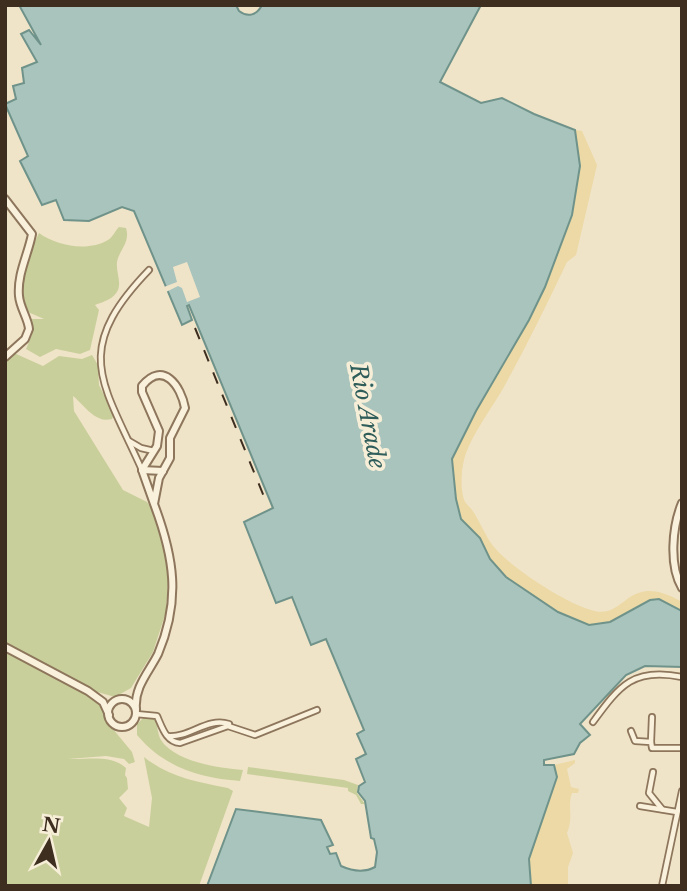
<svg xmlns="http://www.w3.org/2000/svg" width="687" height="891" font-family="'Libre Baskerville',serif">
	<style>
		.green { fill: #c9cf9b }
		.sand { fill: #ecd9a5 }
		.water { fill: #a9c4bc; stroke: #6f938a; stroke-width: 2 }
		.pier { fill: #f0e4c8 }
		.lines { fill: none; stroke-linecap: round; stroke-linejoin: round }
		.minor-casing { stroke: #8d765c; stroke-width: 8 }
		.tertiary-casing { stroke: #8d765c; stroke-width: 10 }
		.minor { stroke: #faf1dc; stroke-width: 4.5 }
		.tertiary { stroke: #faf1dc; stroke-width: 6 }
		.rail { stroke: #3d2e20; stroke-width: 2; stroke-dasharray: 12 12; stroke-linecap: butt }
		.labels { text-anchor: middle; stroke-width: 7; stroke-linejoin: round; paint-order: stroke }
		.water-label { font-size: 23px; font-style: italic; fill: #2f5d5a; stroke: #f7eed8 }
	</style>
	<rect width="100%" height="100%" fill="#f0e4c8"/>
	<g class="green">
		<path d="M119 227 126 228C130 240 122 248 118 258 114 269 122 280 118 290 114 299 103 302 95 305L99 310 90 350 80 354 56 349 40 357 26 349 32 335 31 319H44L28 312 21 289 26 261 39 233C57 246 88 252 108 240 113 237 115 231 119 227Z"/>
		<path d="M14 353 43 366 59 356 82 359 92 355 98 365 99 385 114 415 112 419C96 424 84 405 73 396L74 411 123 490 147 502 151 507 158 524 169 568 166 612 153 652 131 688 115 697 94 691 5 642V361Z"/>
		<path d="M5 650 98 701 108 723 132 752 135 762 129 764 124 759 106 756 68 759C87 760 111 754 126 768L125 775 127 778 128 789 119 798 127 808 124 816 149 827 152 798 144 757C169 777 197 782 228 788L233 791 199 886H5Z"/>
		<path d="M144 717 156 719C157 725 158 735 161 740 175 762 220 768 243 770L240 781C199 778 164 767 137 735V724Z"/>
		<path d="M248 767 344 780 358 785 357 793 365 804H361L356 795 348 791V788L247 774Z"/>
	</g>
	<g class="sand">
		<path d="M575 130 582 131 597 165 576 255 567 262C547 304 527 345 505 385 493 407 470 436 464 460 461 472 460 491 465 502 467 505 470 507 472 510 480 521 485 536 494 547 510 567 565 603 591 610 627 622 625 569 682 602V611L659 600H650L610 622 588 625 558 612 506 577 490 559 480 538 461 519 456 499 452 459 476 411 529 320 545 287 572 215 580 166Z"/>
		<path d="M575 760V763L567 769 571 787 579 789 578 793H572C567 807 574 816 567 833L573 853 568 867V886H531L529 859 557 778 554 765Z"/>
	</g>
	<path class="water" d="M19 5H236L239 11C248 18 257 15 262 5H481L440 82 481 103 502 98 534 114 575 130 580 166 572 215 545 287 529 320 476 411 452 459 456 499 461 519 480 538 490 559 506 577 558 612 589 625 610 622 650 600 659 599 682 611V667L645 666 626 675 580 724 590 735 580 743 574 754 544 760V765H554L557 777 529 859 531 886H207L236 809 321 820 333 845 327 847 330 854 336 853 341 866C352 871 364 873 375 867L377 852 374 839 371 838 365 801 358 792 359 786 365 782 356 759 366 754 357 734 364 730 326 639 311 645 292 597 276 603 244 522 273 508 189 305 187 306 192 320 182 325 134 211 122 207 89 221 64 220 56 200 42 205 20 161 28 156 5 104 16 99 13 86 24 83 22 68 37 62 21 34 29 30 41 45Z"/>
	<path class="pier" d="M187 262 200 297 187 302 182 288 178 286 166 292 164 287 177 282 173 267Z"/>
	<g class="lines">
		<defs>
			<g id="minor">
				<path d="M129 441 141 448 154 451"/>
				<path d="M142 470C102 381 71 351 149 270"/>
				<path d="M136 714 157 716C162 727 166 742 180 743L228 726 255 735 317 710"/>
				<path d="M593 722C620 685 634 667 682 677"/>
				<path d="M631 731 635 741 651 742 652 748H682"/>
				<path d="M168 736C190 738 207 717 229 724"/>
				<path d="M651 742 652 717"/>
				<path d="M653 772 649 793 662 809"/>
				<path d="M640 806 677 812"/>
				<path d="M662 886 682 791"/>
			</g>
			<g id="tertiary">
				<path d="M5 199 32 234C28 255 17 274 19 296 20 308 28 318 29 329L25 339 5 357"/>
				<path d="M142 470 163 471"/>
				<path d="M682 503C672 527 669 566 682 588"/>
				<path d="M5 647 88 691 103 702 109 715"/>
				<circle cx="122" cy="713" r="14"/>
				<path d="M136 709C134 687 149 672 158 654 181 600 174 557 154 504L142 470 157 446 159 431 142 392V386C163 360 181 386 185 408L170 438V458L159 478 154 504"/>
			</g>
		</defs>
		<use href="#minor" class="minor-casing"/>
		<use href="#tertiary" class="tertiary-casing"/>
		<use href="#minor" class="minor"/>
		<use href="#tertiary" class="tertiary"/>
		<path class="rail" d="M195 328 267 504"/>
	</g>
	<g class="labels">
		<g class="water-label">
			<text transform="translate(368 416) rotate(79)" y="8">Rio Arade</text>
		</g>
	</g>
	<rect width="687" height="891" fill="none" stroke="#3d2e20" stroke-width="14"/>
	<g transform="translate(49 842) rotate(8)" stroke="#f7eed8" stroke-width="5" paint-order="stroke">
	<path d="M0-5L12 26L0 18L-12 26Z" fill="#3d2e20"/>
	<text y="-10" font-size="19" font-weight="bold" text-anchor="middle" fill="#3d2e20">N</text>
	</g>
</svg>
